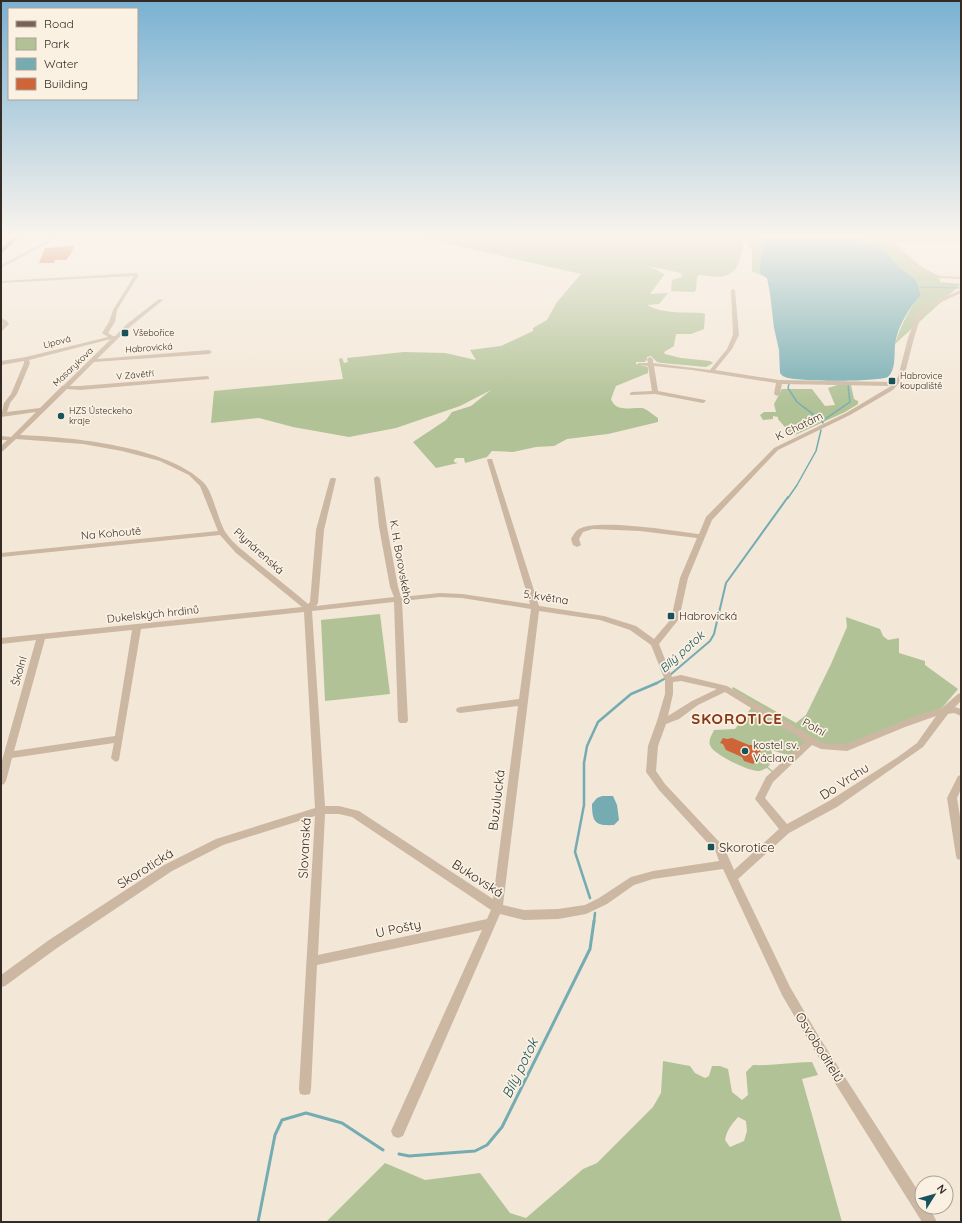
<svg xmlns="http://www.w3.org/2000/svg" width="962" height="1223" font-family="Quicksand,sans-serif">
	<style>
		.green { fill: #b1c296; fill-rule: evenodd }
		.water { fill: #74acb2 }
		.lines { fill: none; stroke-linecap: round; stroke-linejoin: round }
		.stream-far4 { stroke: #74acb2; stroke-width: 1 }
		.stream-far3 { stroke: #74acb2; stroke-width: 1.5 }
		.stream-far2 { stroke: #74acb2; stroke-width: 2 }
		.stream-far1 { stroke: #74acb2; stroke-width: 2.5 }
		.stream { stroke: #74acb2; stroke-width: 3 }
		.building { fill: #cf6438 }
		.minor { fill: #cbb7a2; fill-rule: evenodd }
		.major { fill: #796255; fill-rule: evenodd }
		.poi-dot { fill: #18525a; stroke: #faf1e3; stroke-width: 1.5 }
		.labels { text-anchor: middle; stroke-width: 3.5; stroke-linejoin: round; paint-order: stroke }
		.far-poi-label { font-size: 9px; fill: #352b25; stroke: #faf1e3; text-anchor: start }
		.far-street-label { font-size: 9px; fill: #352b25; stroke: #faf1e3 }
		.street-label { font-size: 11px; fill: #352b25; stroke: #faf1e3 }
		.poi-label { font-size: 11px; fill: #352b25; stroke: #faf1e3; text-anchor: start }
		.water-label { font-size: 12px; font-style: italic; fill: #18525a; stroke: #faf1e3 }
		.near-street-label { font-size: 13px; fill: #352b25; stroke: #faf1e3 }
		.near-poi-label { font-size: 13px; fill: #352b25; stroke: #faf1e3; text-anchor: start }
		.near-water-label { font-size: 14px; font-style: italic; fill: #18525a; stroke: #faf1e3 }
		.district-label { font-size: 15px; font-weight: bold; letter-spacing: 1px; fill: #8a3918; stroke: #faf1e3 }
	</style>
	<rect width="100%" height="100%" fill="#f3e7d7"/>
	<g class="green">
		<path d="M414 236H762L763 243 762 254 767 278 752 271V249L744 241C740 258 740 276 718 277 712 277 705 275 699 275L697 278 696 290 694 292 671 291 672 280 682 277 681 273 648 266 665 274 650 294 668 293 659 304 647 305C663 314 684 312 702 313L705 314 704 329 691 334H676L674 346 664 352 665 354 681 358 710 361 713 363 706 367 662 363 657 362 651 356 647 357V359L645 362H636V364L648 367V373L616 386 611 399C616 413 631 407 642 408 647 409 653 415 658 418V422L608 434 567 439 554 446 536 447 513 452 492 451 487 457 465 463 464 458H456L454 460V462L458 463 436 468 413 442 446 420 452 412 471 406 491 390 460 406 396 428 349 437 293 427 259 418 211 423 214 391 343 379 339 359 342 358 344 363 348 362 347 358 404 352 445 353 476 360 470 350 501 346 533 331V328L547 320 557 302 581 274Z"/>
		<path d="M848 236H961V243H894L920 266 939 276 940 282 961 284 895 344C901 326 908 310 921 295L916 280 898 266 885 250Z"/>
		<path d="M841 384 851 385 854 399 858 401V404L845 412 793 436 796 434 790 433 778 419V417L773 416V419L763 420 760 415 764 412H776L774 404 782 389H812L825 406 835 405 828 388Z"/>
		<path d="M380 614 390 694 325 701 321 620Z"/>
		<path d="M846 617 880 629 883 636 888 640 899 638V653L925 661V665L958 689 942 708 844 746 820 744 732 689 733 687 796 723 806 715 831 664 847 627Z"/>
		<path d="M752 707 808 740 791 756 771 750C774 757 772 761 768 767L774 772 773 773 767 768C764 769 761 771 758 771 748 771 712 754 710 745 708 740 712 735 714 730L735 729Z"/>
		<path d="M663 1061 690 1066 695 1073 705 1078 709 1076 712 1066H720L728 1069 732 1092 742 1100 748 1095 746 1072 753 1065C773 1066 792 1062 812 1062L818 1075 802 1079 842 1222H326L385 1163 425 1180 480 1173 510 1213 526 1218 583 1169 597 1163 653 1107 661 1093ZM738 1117 746 1121 747 1131 744 1141 730 1147 725 1140C727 1130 731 1125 738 1117Z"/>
	</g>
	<g class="water">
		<path d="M762 236H848L882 248 885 250 898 266 916 280 921 295C909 308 897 327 895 345 894 356 896 369 888 377 875 382 797 382 785 377 782 376 782 375 780 373L779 350 774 328 770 293 767 278 760 273C759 260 765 249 762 236Z"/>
		<path d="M602 796H613L617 805 619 820 614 825C596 826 592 823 592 804L597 798Z"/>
	</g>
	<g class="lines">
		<path class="stream-far4" d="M916 287 961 288"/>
		<g class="stream-far3">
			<path d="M789 384 788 388 797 402 822 421"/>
			<path d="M823 423 822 421 850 402 848 385"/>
			<path d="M788 498 797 485 816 451 821 430"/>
		</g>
		<g class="stream-far2">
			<path d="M670 675 710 641 714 634 726 583 788 497"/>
			<path d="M655 684 666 678"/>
		</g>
		<g class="stream-far1">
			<path d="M590 898 575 852 584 805V763L587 746 598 722 631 694 657 683"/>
			<path d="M594 922 595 913"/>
		</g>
		<g class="stream">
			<path d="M399 1154 409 1156 475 1151 487 1145 502 1127 590 949 594 921"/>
			<path d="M258 1222 275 1135 282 1120 306 1113 342 1123 383 1150"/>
		</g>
	</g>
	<g class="building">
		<path d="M74 246 71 254 66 260H55L54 263H39L45 248Z"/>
		<path d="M723 738 727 739 732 738 749 745H754L762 748 760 752 763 755V759L755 761 753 764 744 761 742 757 726 750 723 744 720 743Z"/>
	</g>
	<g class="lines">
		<g class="minor">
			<path d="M56 236H61L1 268V265Z"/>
			<path d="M888 241C901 247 909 261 921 270 932 277 948 276 961 277V279L938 278 918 272 901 255 886 243V241Z"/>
			<path d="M137 273 138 276 117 310 115 322 108 333 113 336H115L127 324 159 299 163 300 131 326 97 359 209 350 212 352 209 354 94 362 70 386H80L207 376 209 377V379L80 390 67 389 20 435C70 437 168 446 204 483 213 492 218 521 226 533 234 545 248 554 259 564 275 577 292 590 308 604L310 602 316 530 330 479 331 478H335L336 479 324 530 318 603 316 606 394 597 390 587 379 527 374 478 377 476 380 478 387 527 398 587 401 597 440 593 462 594 530 604 487 460 488 459H492L539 606 604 616 636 626 654 639 671 619 680 578 697 538 640 531 593 529 583 532 579 539 581 545 577 547 573 545 571 539C573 536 575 531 579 529 598 518 675 531 699 534L706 517 774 448 846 413 891 386 782 384 780 394 777 396 774 394 776 383 692 370 654 366 658 391 705 400 706 401 703 403 655 394 630 395V393L632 392 652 391 648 366 638 365V363H648L647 359 650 357 653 359V363L710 370 727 349 733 335 731 290 733 289 735 290 739 335 732 349 715 370 779 380 894 382 898 377 908 338 917 315 924 306 961 290V293L928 308 921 316 914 338 904 377 893 390 850 415 778 450 712 520 688 578 679 619 659 644 672 677 681 675 727 686 823 743 846 744 915 716 942 708 958 694 961 693V701L955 707 961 709V716L954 713 948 714 923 747 837 807 789 833 738 879 790 987 821 1040 922 1197V1207H929L937 1222H922L813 1048 782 995 723 869 653 879 634 885 607 904 586 914 558 919 524 920 500 914 403 1136 398 1138 393 1136 391 1131 482 930 317 965 311 1089 310 1094 305 1095 300 1094 299 1089 315 816 223 845 172 871 57 948 5 986 1 987V975L49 940 164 865 216 839 315 808 304 612 141 629 119 760 116 762 113 760 111 758 114 743 12 758 6 781 4 784 1 785V764L36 640 1 644V638L302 607 236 553 220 535 1 557V553L218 531 200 486 189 475 160 461 122 451 83 444 16 439 3 451 1 452V446L7 440H1V436L11 437 36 412 1 417 4 403 11 394 24 363V361L1 365V361L26 357 108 337 102 333 109 322 113 310 134 276 1 283V281ZM111 339 64 385 62 386 40 408 7 412 10 403 17 394 30 363 29 360ZM440 597 462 598 531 609 519 699 460 707 457 708 456 710 457 712 460 713 518 706 493 899 359 811 339 806H325L312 611 394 602 398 721 400 723H406L408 721 402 601ZM539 611 600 620 630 630 651 645 665 680V694L657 721 648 746 646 772 659 790 716 852 719 861 653 871 631 877 599 898 585 905 558 909 524 910 503 905ZM132 630 115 736 14 751 45 639ZM681 681 717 689 692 701 668 716 673 694V682ZM725 692 805 741 766 777 755 799 779 829 734 870 724 847 665 784 656 771 658 746 666 724 679 719 698 705ZM936 716 917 743 898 757 829 801 787 824 765 798 773 782 812 745 821 749 847 751 905 727ZM325 814H339L352 817 491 910 487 919 318 955Z"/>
			<path d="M1 318 7 321 9 324 1 332V327L3 324 1 322Z"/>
			<path d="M961 775V789L957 798 961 823V860L957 859 956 856 947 798 958 776Z"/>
		</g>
		<path class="major" d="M14 236H20L1 254V249Z"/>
	</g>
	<linearGradient id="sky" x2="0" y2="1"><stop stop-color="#79b1d2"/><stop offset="0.58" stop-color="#faf4ed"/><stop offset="1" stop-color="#faf4ed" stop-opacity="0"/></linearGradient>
	<rect width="962" height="407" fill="url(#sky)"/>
	<g class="poi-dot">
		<rect x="121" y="329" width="8" height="8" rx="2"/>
		<rect x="888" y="377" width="8" height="8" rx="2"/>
		<circle cx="61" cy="416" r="4"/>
		<rect x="667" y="612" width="8" height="8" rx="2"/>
		<circle cx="745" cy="751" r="4"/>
		<rect x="707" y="843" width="8" height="8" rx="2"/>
	</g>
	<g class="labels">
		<g class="far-poi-label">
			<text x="133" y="336">Všebořice</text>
			<text x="900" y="379">Habrovice<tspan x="900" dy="10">koupaliště</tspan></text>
			<text x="69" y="414">HZS Ústeckeho<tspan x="69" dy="10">kraje</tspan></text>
		</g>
		<g class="far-street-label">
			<text transform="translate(57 342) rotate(-14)" y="3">Lipová</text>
			<text transform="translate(149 348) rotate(-4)" y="3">Habrovická</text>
			<text transform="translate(73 367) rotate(-44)" y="3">Masarykova</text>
			<text transform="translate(135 375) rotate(-5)" y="3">V Závětří</text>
		</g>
		<g class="street-label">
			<text transform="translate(799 426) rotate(-26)" y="4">K Chatám</text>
			<text transform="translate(111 533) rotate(-5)" y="4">Na Kohoutě</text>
			<text transform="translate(259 551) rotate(42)" y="4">Plynárenská</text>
			<text transform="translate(401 562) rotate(80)" y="4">K. H. Borovského</text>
			<text transform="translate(546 597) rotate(9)" y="4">5. května</text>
			<text transform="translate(153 614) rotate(-6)" y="4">Dukelských hrdinů</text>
			<text transform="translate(19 671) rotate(-74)" y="4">Školní</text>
			<text transform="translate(814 727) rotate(29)" y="4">Polní</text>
		</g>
		<g class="poi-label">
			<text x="679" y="620">Habrovická</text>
			<text x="753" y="749">kostel sv.<tspan x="753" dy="13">Václava</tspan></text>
		</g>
		<g class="water-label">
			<text transform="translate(682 652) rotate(-42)" y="4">Bílý potok</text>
		</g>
		<g class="near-street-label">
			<text transform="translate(844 781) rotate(-33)" y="5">Do Vrchu</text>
			<text transform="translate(496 800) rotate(-83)" y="5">Buzulucká</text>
			<text transform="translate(304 848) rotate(-87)" y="5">Slovanská</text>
			<text transform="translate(145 868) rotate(-32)" y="5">Skorotická</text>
			<text transform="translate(478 878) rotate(33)" y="5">Bukovská</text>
			<text transform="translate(398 928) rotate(-12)" y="5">U Pošty</text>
			<text transform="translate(820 1047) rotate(58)" y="5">Osvoboditelů</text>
		</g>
		<g class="near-poi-label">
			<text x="719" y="852">Skorotice</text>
		</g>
		<g class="near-water-label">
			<text transform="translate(520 1068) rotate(-64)" y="5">Bílý potok</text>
		</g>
		<g class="district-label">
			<text x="737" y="724">SKOROTICE</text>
		</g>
	</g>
	<rect width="962" height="1223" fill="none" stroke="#352b25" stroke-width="4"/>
	<rect x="8" y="8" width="130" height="92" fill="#faf1e3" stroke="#aba297"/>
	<rect x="16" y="21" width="20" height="6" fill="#796255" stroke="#aba297"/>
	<text x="44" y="28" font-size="12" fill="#352b25">Road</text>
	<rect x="16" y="38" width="20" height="12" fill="#b1c296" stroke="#aba297"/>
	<text x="44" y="48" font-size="12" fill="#352b25">Park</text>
	<rect x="16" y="58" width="20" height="12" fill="#74acb2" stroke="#aba297"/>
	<text x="44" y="68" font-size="12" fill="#352b25">Water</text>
	<rect x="16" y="78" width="20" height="12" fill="#cf6438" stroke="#aba297"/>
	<text x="44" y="88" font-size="12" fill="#352b25">Building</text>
	<g transform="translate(934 1195) rotate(53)"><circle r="19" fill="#faf1e3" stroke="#aba297"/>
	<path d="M0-3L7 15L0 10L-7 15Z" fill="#18525a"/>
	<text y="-6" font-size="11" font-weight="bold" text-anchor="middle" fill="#352b25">N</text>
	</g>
</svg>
